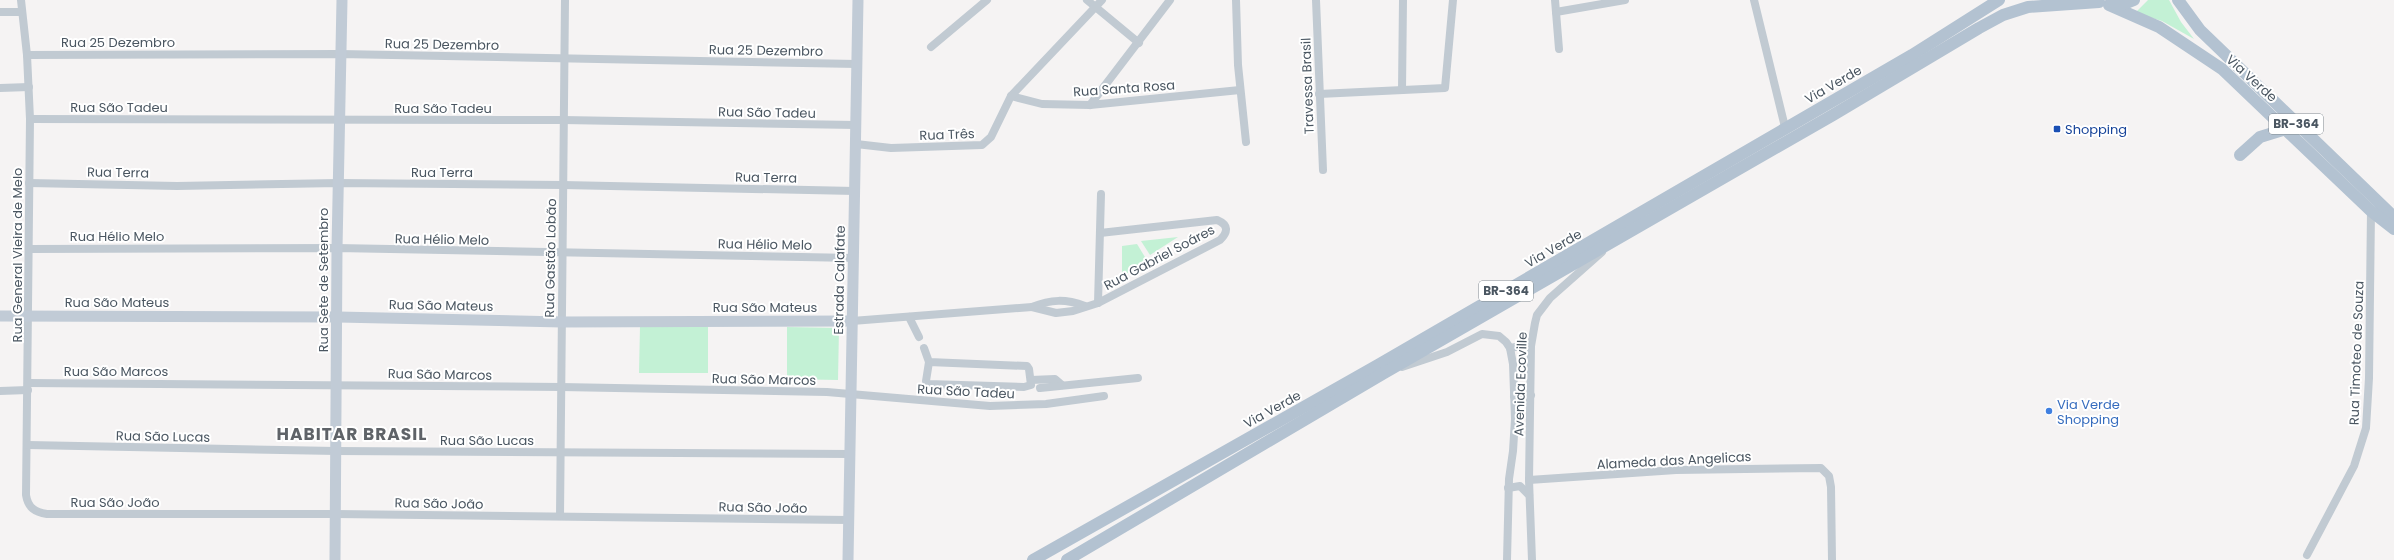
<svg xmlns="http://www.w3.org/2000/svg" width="2394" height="560" font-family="Poppins,sans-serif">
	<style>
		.green { fill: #c3f1d5 }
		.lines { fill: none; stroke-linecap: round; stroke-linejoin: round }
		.street { stroke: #c1cad2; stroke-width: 8 }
		.secondary { stroke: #c1cbd6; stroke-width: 11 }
		.primary { stroke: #b3c2d1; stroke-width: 12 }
		.transit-dot { fill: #1a4fb4; stroke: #fff; stroke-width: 1.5 }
		.shop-dot { fill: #3f7fe0; stroke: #fff; stroke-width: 1.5 }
		.labels { text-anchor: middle; stroke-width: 4; stroke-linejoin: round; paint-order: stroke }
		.shield { fill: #fff; stroke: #808990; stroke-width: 1 }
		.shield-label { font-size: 12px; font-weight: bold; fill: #4a5661 }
		.street-label { font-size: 13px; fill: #4a5661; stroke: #fff }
		.transit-label { font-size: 13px; fill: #164399; stroke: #fff; text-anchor: start }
		.shop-label { font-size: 13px; fill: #366cbe; stroke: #fff; text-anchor: start }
		.district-label { font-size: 17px; font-weight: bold; letter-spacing: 1px; fill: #5f6368; stroke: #fff }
	</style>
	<rect width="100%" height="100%" fill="#f5f3f3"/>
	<g class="green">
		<path d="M2148 0H2169L2181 22 2194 39 2162 21 2135 13Z"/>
		<path d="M1178 237 1150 255 1141 241Z"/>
		<path d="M1137 244 1148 262 1122 276V246Z"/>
		<path d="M640 326 708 327V373H639Z"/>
		<path d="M787 327 839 328 838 380 787 379Z"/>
	</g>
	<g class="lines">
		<g class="street">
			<path d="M21 0 27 55 30 119 26 495C28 508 35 512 47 514H335L849 520"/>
			<path d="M1087 0 1139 43"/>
			<path d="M1236 0 1238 65 1246 142"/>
			<path d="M1316 0 1323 170"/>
			<path d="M1555 0 1559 49"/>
			<path d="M1754 0 1785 127"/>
			<path d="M0 12H22"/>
			<path d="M1556 12 1625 0"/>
			<path d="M931 47 987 0"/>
			<path d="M27 55 340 54 857 64"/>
			<path d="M0 88 29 87"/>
			<path d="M1402 90 1403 0"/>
			<path d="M1319 94 1445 88 1453 0"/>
			<path d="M1011 96 1042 104 1090 105 1240 90"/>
			<path d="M1090 105 1170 0"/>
			<path d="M30 119 563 120 856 125"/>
			<path d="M856 144 891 148 982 145 991 137 1011 96 1102 0"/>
			<path d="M29 183 177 186 338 183 563 185 855 191"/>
			<path d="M29 249 337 248 854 258"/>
			<path d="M1098 303 1101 194"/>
			<path d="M1032 307 1056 313 1073 311 1098 303 1220 240C1228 232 1229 225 1217 220L1100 233"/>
			<path d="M909 317 919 337"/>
			<path d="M852 321 1032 307C1051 299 1066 299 1085 306"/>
			<path d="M924 348 929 362 926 381 928 384 1024 387 1031 385 1029 369 1027 366 929 362"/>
			<path d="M1510 348 1531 344"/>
			<path d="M1402 367 1447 352 1482 334 1499 336 1506 342 1510 348 1513 364 1515 419 1513 451 1509 479 1507 560"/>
			<path d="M1031 380 1055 379 1062 385"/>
			<path d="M28 383 561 387 827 392 990 406 1046 404 1104 396"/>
			<path d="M1040 388 1138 378"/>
			<path d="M0 391 28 390"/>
			<path d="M1514 396 1524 398 1531 395"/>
			<path d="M28 445 336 451 850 454"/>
			<path d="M1529 480 1676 470 1821 468 1829 476 1831 487 1832 560"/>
			<path d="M1508 488 1520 486 1529 495"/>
			<path d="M560 516 565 0"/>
			<path d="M2307 555 2354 466 2366 428 2369 378 2371 211"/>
			<path d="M1532 560 1529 480 1531 346 1535 323 1537 315 1550 298 1602 252"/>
		</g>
		<g class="secondary">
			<path d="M0 316 338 317 562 322 852 321"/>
			<path d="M335 560 337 248 342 0"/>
			<path d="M848 560 858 0"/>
		</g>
		<g class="primary">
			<path d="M2178 0 2200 30 2394 217"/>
			<path d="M2109 5 2159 27 2222 69 2371 211 2394 229"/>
			<path d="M2111 5 2119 6 2134 0"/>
			<path d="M2240 155 2260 137 2286 129"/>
			<path d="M1033 560 1378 365 1912 55 1999 0"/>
			<path d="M1067 560 1384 373 1833 115 1979 28 2003 15 2028 7 2099 2"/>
		</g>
	</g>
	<rect class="transit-dot" x="2053" y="125" width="8" height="8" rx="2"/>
	<circle class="shop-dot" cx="2049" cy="411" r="4"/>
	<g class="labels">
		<g class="shield">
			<rect x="2269" y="114" width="54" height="20" rx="3"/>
			<rect x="1479" y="281" width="54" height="20" rx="3"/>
		</g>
		<g class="shield-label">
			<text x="2296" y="128">BR-364</text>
			<text x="1506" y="295">BR-364</text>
		</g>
		<g class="street-label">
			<text x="118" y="47">Rua 25 Dezembro</text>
			<text transform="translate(442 44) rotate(1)" y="5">Rua 25 Dezembro</text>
			<text transform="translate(766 50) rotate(1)" y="5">Rua 25 Dezembro</text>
			<text transform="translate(2252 78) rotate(42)" y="5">Via Verde</text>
			<text transform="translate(1833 84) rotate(-30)" y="5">Via Verde</text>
			<text transform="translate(1307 86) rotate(-92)" y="5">Travessa Brasil</text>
			<text transform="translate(1124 88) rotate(-4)" y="5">Rua Santa Rosa</text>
			<text x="119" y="112">Rua São Tadeu</text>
			<text x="443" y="113">Rua São Tadeu</text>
			<text transform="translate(767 112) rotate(1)" y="5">Rua São Tadeu</text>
			<text transform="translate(947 134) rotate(-2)" y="5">Rua Três</text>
			<text transform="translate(118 172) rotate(1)" y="5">Rua Terra</text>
			<text x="442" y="177">Rua Terra</text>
			<text transform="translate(766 177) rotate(1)" y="5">Rua Terra</text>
			<text x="117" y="241">Rua Hélio Melo</text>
			<text transform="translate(442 239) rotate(1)" y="5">Rua Hélio Melo</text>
			<text transform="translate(765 244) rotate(1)" y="5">Rua Hélio Melo</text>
			<text transform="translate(1553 248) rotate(-30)" y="5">Via Verde</text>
			<text transform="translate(17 255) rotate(-90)" y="5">Rua General Vieira de Melo</text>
			<text transform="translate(1159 257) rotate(-28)" y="5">Rua Gabriel Soáres</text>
			<text transform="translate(550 258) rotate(-89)" y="5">Rua Gastão Lobão</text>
			<text transform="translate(323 280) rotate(-90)" y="5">Rua Sete de Setembro</text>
			<text transform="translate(839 280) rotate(-89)" y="5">Estrada Calafate</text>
			<text x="117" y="307">Rua São Mateus</text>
			<text transform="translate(441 305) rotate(1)" y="5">Rua São Mateus</text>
			<text x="765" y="312">Rua São Mateus</text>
			<text transform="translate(2356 353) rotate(-88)" y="5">Rua Timoteo de Souza</text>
			<text x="116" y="376">Rua São Marcos</text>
			<text transform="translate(440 374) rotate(1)" y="5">Rua São Marcos</text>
			<text transform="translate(764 379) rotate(1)" y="5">Rua São Marcos</text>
			<text transform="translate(1520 384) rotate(-88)" y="5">Avenida Ecoville</text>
			<text transform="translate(966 391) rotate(3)" y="5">Rua São Tadeu</text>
			<text transform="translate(1272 409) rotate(-29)" y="5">Via Verde</text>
			<text transform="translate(163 436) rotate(1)" y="5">Rua São Lucas</text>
			<text x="487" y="445">Rua São Lucas</text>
			<text transform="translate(1674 460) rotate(-3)" y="5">Alameda das Angelicas</text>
			<text x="115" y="507">Rua São João</text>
			<text transform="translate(439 503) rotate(1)" y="5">Rua São João</text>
			<text transform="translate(763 507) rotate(1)" y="5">Rua São João</text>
		</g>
		<g class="transit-label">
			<text x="2065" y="134">Shopping</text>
		</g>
		<g class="shop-label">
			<text x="2057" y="409">Via Verde<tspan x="2057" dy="15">Shopping</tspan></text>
		</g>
		<g class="district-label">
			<text x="352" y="440">HABITAR BRASIL</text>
		</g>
	</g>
</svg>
